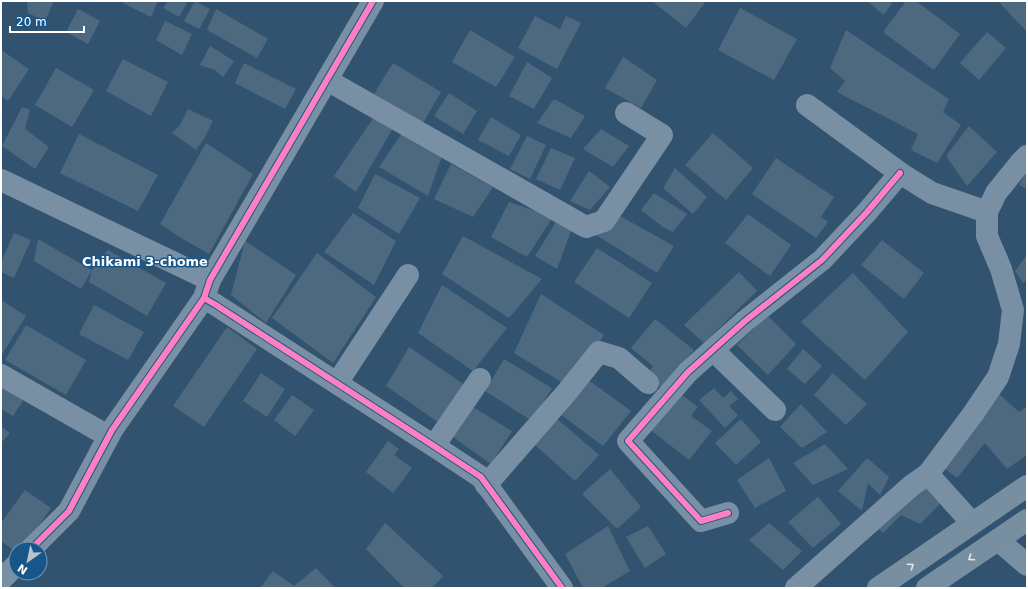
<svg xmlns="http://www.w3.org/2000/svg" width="1028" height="589" font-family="'DejaVu Sans',sans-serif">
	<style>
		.building { fill: #4d6980 }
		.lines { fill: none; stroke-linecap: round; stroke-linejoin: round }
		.minor { stroke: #788fa4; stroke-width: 22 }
		.trunk { stroke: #788fa2; stroke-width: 22 }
		.cycleway-casing { stroke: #175689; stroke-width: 8 }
		.cycleway { stroke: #ff80c0; stroke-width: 6 }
		.oneway { stroke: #e4e9ec }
		.labels { text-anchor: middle; stroke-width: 3; stroke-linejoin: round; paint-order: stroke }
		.neighbourhood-label { font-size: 13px; font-weight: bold; fill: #fff; stroke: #175689 }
	</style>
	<rect width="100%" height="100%" fill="#31536f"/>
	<g class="building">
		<path d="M27 1H50L53 3 45 21 28 13Z"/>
		<path d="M124 1H158L151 17 123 3Z"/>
		<path d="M168 1H188L179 17 163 8Z"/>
		<path d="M195 1 210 9 199 29 184 21Z"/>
		<path d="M652 1H706L686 28Z"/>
		<path d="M867 1H893L884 15Z"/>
		<path d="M906 1H916L960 34 934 70 883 32Z"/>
		<path d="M998 1H1027V32Z"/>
		<path d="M740 8 797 39 774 80 718 50Z"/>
		<path d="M78 9 100 21 88 44 66 32Z"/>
		<path d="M216 9 268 39 257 58 207 30Z"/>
		<path d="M535 16 560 29 566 16 581 23 557 69 518 48Z"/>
		<path d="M165 21 192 34 182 55 156 40Z"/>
		<path d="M470 30 515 57 496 87 452 62Z"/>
		<path d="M846 30 949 99 943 112 961 125 937 163 911 150 918 134 837 92 845 81 830 68Z"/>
		<path d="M987 32 1006 48 979 80 960 63Z"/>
		<path d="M210 46 234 61 223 77 215 70 200 65Z"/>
		<path d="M1 50 29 69 8 101 1 96Z"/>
		<path d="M623 57 657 80 641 108 605 88Z"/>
		<path d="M123 59 168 82 151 116 106 91Z"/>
		<path d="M527 62 552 78 534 109 509 96Z"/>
		<path d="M244 63 296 89 285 109 235 83Z"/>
		<path d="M393 63 441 92 423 123 374 94Z"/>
		<path d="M56 68 94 90 72 127 35 105Z"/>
		<path d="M449 93 477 111 463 134 434 116Z"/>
		<path d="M554 99 585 116 571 138 537 123Z"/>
		<path d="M22 107 30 110 25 129 49 147 35 169 2 146Z"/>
		<path d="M188 109 213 121 205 137 196 150 172 133 180 125Z"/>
		<path d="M374 117 393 128 356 192 334 176Z"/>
		<path d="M491 117 521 135 509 156 478 140Z"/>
		<path d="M969 126 997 152 967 186 946 156Z"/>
		<path d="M601 129 629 146 613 167 583 149Z"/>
		<path d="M402 133 442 156 428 196 379 167Z"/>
		<path d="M713 133 753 168 726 200 685 165Z"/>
		<path d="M79 134 158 175 138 211 60 173Z"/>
		<path d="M527 136 546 145 530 179 510 169Z"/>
		<path d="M206 143 253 174 209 254 181 238 160 224Z"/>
		<path d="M551 148 575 158 560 190 536 179Z"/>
		<path d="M776 158 834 197 821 217 828 222 816 238 752 194Z"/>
		<path d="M451 164 493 187 473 217 434 199Z"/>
		<path d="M675 168 707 197 693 214 663 188Z"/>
		<path d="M589 171 610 187 590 210 570 201Z"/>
		<path d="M1027 171V189L1019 185Z"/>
		<path d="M375 174 420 198 399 234 358 208Z"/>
		<path d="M654 193 687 214 673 232 663 227 641 210Z"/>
		<path d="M509 202 553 217 527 257 491 237Z"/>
		<path d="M353 213 396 241 374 285 324 252Z"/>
		<path d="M748 214 791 245 770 276 725 243Z"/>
		<path d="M620 216 674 246 657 273 596 235Z"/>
		<path d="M556 222 571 231 557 269 535 256Z"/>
		<path d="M14 233 31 240 14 278 1 272V262Z"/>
		<path d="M463 236 542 279 509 318 442 274Z"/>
		<path d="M38 239 92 270 81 289 34 261Z"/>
		<path d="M882 240 924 273 904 299 861 265Z"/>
		<path d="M245 241 296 275 266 323 231 295Z"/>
		<path d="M597 248 652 283 629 318 574 282Z"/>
		<path d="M108 250 166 283 147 316 89 282 92 270Z"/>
		<path d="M317 253 376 297 333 363 272 318Z"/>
		<path d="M1026 256 1027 257V280L1023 283 1015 271Z"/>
		<path d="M739 272 757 291 704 343 684 325Z"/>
		<path d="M853 273 908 332 865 380 801 322Z"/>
		<path d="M442 285 507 328 473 371 418 333Z"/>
		<path d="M541 294 604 335 571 388 514 353Z"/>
		<path d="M1 300 26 316 1 356Z"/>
		<path d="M94 305 144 332 128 360 79 334Z"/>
		<path d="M767 315 796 344 768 375 737 345Z"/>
		<path d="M655 319 694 350 661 388 646 376 653 366 631 348Z"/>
		<path d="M26 325 86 360 66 395 5 360Z"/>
		<path d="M227 327 257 349 204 427 173 406Z"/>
		<path d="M409 347 468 387 445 427 386 386Z"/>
		<path d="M803 349 822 366 805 384 787 369Z"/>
		<path d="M504 359 552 388 532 421 485 391Z"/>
		<path d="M261 373 285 389 267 417 243 401Z"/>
		<path d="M833 373 867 404 846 425 814 395Z"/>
		<path d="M587 379 631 411 603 446 560 414Z"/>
		<path d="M1 384 24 399 13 416 1 409Z"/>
		<path d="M714 388 723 398 731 391 738 399 729 406 738 415 725 428 699 400Z"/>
		<path d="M677 391 698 407 691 416 712 431 689 460 648 428Z"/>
		<path d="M997 392 1019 412 1027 406V455L1007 469 985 443 957 478 940 465Z"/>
		<path d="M292 395 314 410 295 436 274 420Z"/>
		<path d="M801 404 827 432 802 448 780 427Z"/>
		<path d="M473 407 512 431 491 464 450 435Z"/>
		<path d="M555 417 599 455 575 481 534 444Z"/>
		<path d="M741 419 761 442 736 465 715 443Z"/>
		<path d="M1 426 10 433 1 443Z"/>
		<path d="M388 441 399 449 394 455 412 468 393 493 366 472Z"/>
		<path d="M825 444 848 469 813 485 793 463Z"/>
		<path d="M769 458 786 491 755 508 737 480Z"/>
		<path d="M867 458 889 477 880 495 868 483 862 511 838 491Z"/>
		<path d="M610 469 641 507 617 529 582 494Z"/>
		<path d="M923 484 941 503 920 524 901 515 883 533 875 525Z"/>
		<path d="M25 490 51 508 22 549H16V552L1 541V523Z"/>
		<path d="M818 497 841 524 813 548 788 522Z"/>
		<path d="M385 523 443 576 432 588H404L366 549Z"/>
		<path d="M769 523 802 551 783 570 749 540Z"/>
		<path d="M608 526 630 571 602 588H583L565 554Z"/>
		<path d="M648 526 666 554 645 568 626 537Z"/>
		<path d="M316 568 335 588H260L273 571 294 586Z"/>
	</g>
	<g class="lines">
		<g class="minor">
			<path d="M327 80 586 227 604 221 662 135 626 113"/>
			<path d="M807 105 900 173 932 193 987 212"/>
			<path d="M1 180 210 280"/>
			<path d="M204 298 216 305 434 446 481 477 562 588"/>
			<path d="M713 350 775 410"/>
			<path d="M1 375 108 436"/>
			<path d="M337 383 408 275"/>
			<path d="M434 446 480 379"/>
			<path d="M486 485 567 392 599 352 619 358 648 383"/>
			<path d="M728 513 701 521 628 441 688 372 745 321 822 260 867 212 900 173"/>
			<path d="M972 523 928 474 973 414 998 377 1009 344 1013 310 1001 269 987 236V212L996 193 1021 162 1027 156"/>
			<path d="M998 540 1027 565"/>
			<path d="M31 549 69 511 112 430 204 298 210 280 373 1"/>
			<path d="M1 580 16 565"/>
			<path d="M796 588 911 486 928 474"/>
		</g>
		<g class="trunk">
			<path d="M878 588 1027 486"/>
			<path d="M927 588 1027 520"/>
		</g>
		<defs>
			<g id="cycleway">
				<path d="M204 298 216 305 434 446 481 477 562 588"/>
				<path d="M728 513 701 521 628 441 688 372 745 321 822 260 867 212 900 173"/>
				<path d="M31 549 69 511 112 430 204 298 210 280 373 1"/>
			</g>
		</defs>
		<use href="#cycleway" class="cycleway-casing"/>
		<use href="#cycleway" class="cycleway"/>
	</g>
	<defs><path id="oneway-chevron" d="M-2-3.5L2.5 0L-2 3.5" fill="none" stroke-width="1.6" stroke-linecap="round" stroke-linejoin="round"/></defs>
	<g class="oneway">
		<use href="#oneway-chevron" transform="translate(971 558) rotate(146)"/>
		<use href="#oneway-chevron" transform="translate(911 566) rotate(-35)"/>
	</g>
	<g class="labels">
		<g class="neighbourhood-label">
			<text x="145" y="266">Chikami 3-chome</text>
		</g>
	</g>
	<rect width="1028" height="589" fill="none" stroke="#ffffff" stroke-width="4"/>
	<g transform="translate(28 561) rotate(213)"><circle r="19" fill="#175689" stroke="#749ab8"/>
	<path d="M0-3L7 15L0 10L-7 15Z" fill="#b7c3cd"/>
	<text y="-6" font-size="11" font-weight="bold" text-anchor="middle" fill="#ffffff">N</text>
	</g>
	<path d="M10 26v6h74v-6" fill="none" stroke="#ffffff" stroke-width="2"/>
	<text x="16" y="26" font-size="12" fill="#ffffff" stroke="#175689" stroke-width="3" paint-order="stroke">20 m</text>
</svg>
